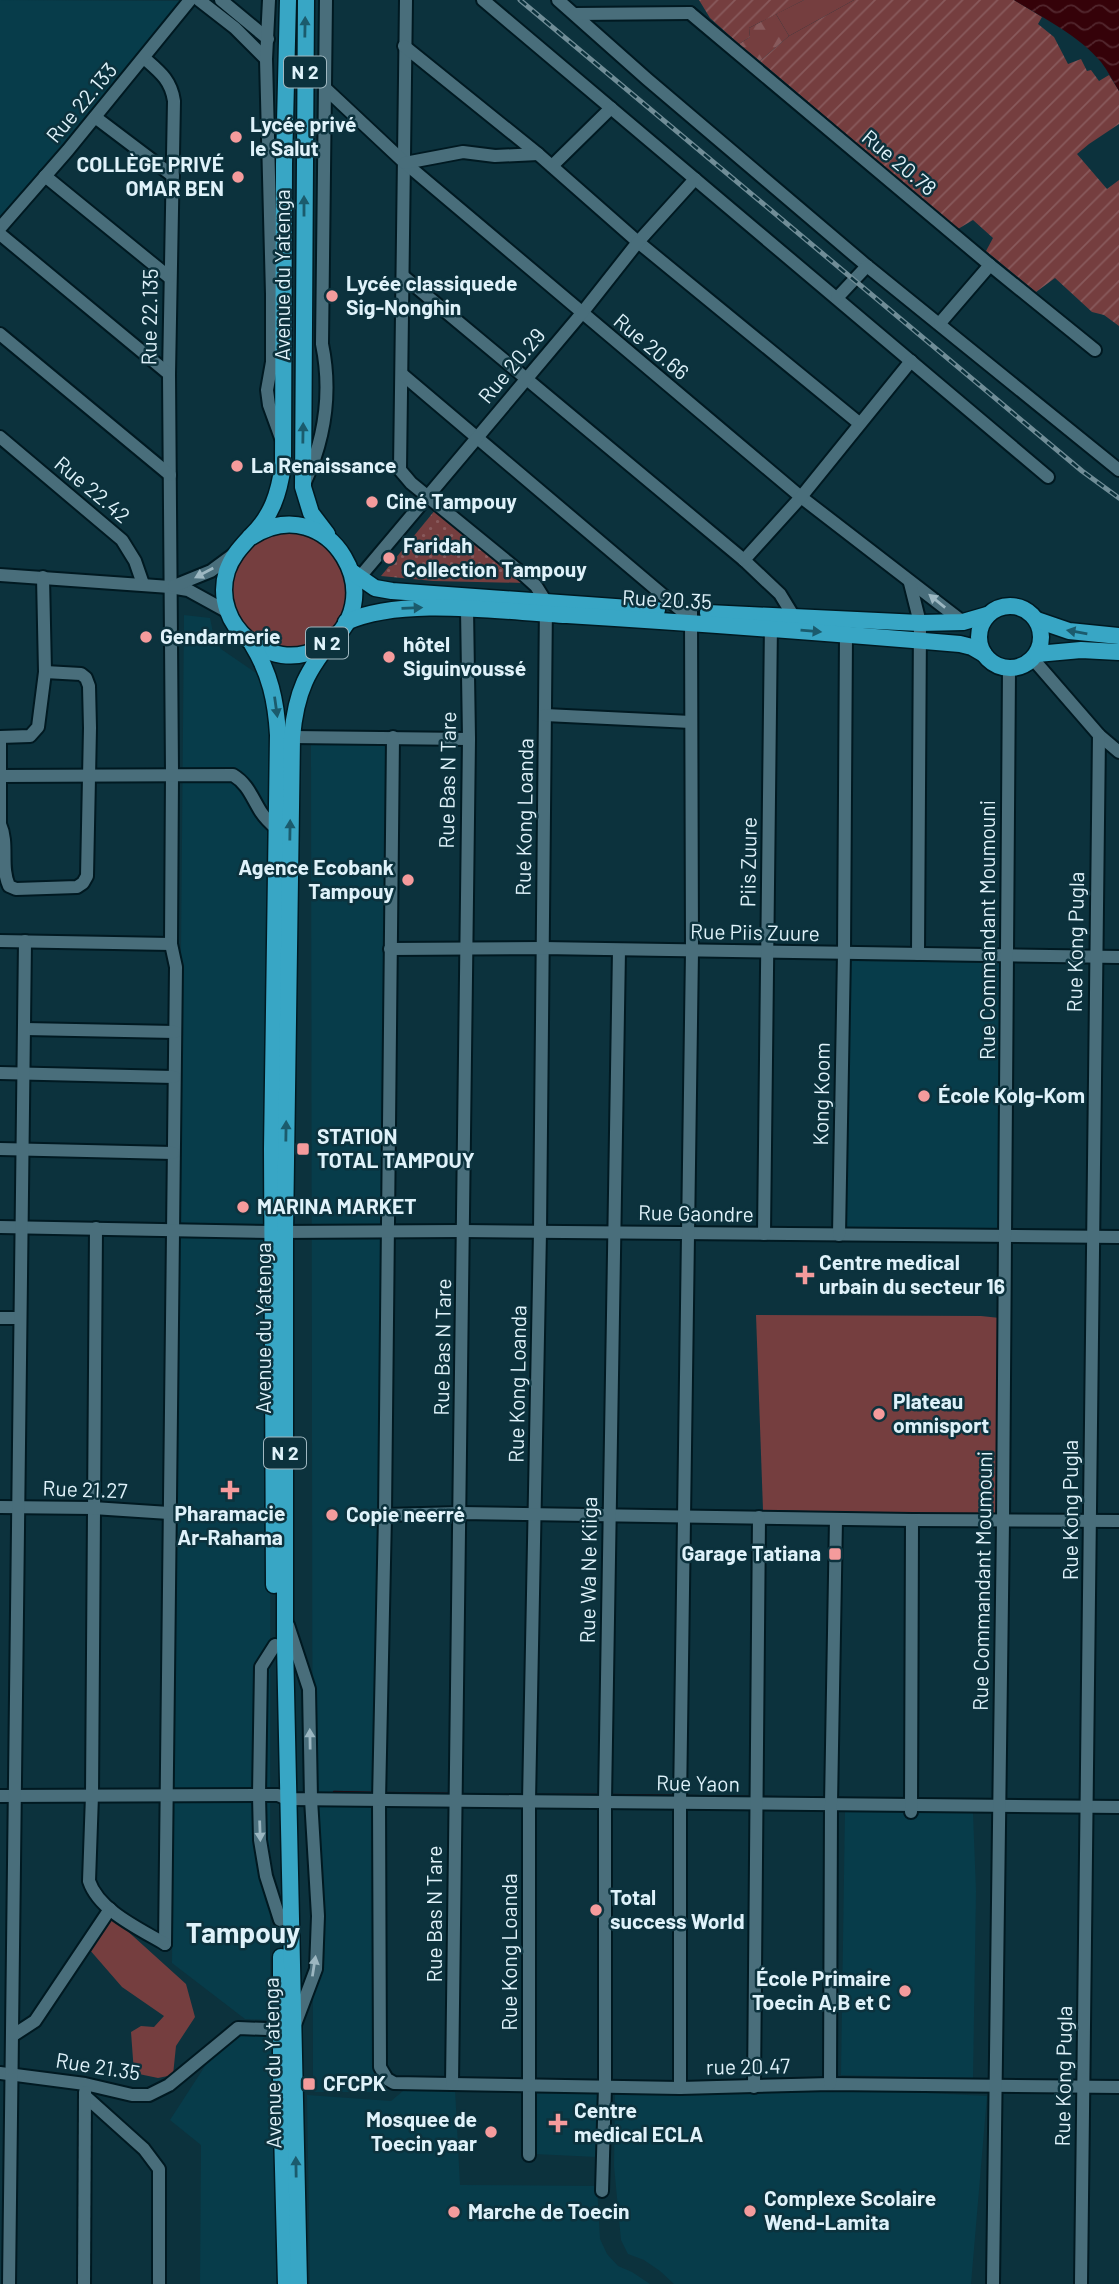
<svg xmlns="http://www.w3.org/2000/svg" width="1119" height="2284" font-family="Barlow,sans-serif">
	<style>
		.built { fill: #073c4a }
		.grass { fill: #753e3f }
		.forest { fill: url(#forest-firs) }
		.park { fill: url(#park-dots) }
		.garden { fill: url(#garden-furrows) }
		.water { fill: url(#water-waves) }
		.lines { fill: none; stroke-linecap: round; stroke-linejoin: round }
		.stream { stroke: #350209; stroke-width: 2.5 }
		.minor-casing { stroke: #001921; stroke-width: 16 }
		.major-casing { stroke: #001921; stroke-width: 19 }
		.minor { stroke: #496e7b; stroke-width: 12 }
		.major { stroke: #38a6c5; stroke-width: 16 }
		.rail-casing { stroke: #708d97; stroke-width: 5 }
		.rail { stroke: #0c323d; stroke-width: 2.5; stroke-dasharray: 8; stroke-linecap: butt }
		.oneway { fill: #1b5b6d }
		.oneway2 { fill: #9cb7c1 }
		.poi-dot { fill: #f59b9c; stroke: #0c323d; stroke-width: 2.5 }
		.labels { text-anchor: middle; stroke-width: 5; stroke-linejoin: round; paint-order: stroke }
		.shield { fill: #0c323d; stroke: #a0b8c1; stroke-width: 2 }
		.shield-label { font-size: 19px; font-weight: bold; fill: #dff2fa }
		.street-label { font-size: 21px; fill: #dff2fa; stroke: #0c323d }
		.poi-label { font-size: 21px; font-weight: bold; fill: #dff2fa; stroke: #0c323d; text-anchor: start }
		.district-label { font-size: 28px; font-weight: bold; fill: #dff2fa; stroke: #0c323d }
	</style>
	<defs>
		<pattern id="forest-firs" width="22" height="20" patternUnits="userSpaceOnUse" patternTransform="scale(1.75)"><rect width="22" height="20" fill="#753e3f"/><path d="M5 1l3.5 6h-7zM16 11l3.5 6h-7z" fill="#885a5c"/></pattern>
		<pattern id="park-dots" width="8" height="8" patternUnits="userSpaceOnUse" patternTransform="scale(1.75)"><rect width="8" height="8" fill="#753e3f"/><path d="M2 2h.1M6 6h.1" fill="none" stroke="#885a5c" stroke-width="1.8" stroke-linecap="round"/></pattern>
		<pattern id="garden-furrows" width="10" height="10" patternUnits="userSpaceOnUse" patternTransform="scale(1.75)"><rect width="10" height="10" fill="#753e3f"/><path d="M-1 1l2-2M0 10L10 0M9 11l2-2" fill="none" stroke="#885a5c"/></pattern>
		<pattern id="water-waves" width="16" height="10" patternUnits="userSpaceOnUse" patternTransform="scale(1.75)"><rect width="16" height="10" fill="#350209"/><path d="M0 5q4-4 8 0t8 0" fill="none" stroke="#52272e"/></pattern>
	</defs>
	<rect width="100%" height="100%" fill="#0c323d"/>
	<g class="built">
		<path d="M0 0 185 1 0 217Z"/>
		<path d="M184 615 210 618 213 633 221 649 256 673 265 689 271 725 270 2020 245 2019 172 1963Z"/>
		<path d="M311 744H387L379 2092H313Z"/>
		<path d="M848 961 1004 963 1001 1232 845 1230Z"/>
		<path d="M845 1810 973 1813 976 1891 973 2079 841 2075Z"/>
		<path d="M238 2031 271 2034 280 2284H200L201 2145 170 2120 218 2046Z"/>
		<path d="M534 2088 592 2089 598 2093 597 2157 534 2154Z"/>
		<path d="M455 2089 460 2185 597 2186 600 2239 607 2254 618 2266 632 2272 650 2284H310L307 2095 391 2101 403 2091Z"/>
		<path d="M870 2090 987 2096 971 2284H674L660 2271 644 2260 628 2254 621 2240 614 2166 615 2092Z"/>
	</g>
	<g class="grass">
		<path d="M804 0H854L789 36 776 14Z"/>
		<circle cx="289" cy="590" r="58"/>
		<path d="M756 1315 981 1316 1000 1318 998 1515 763 1510Z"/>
		<path d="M113 1918 186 1984 195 2017 176 2046 173 2075 158 2078 134 2073 131 2032 141 2026 154 2027 164 2016 122 1987 89 1949Z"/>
	</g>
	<path class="forest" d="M776 14 789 36 760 61 739 44 750 37 749 28Z"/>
	<path class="park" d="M436 509 526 583 433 581 381 576Z"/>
	<g class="garden">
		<path d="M699 0H804L749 28 750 37 739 44 710 18Z"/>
		<path d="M854 0H1014L1042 17 1038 24 1054 37 1068 64 1081 59 1087 71 1091 70 1099 81 1109 75 1119 91V124L1089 144 1077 154 1107 189 1119 180V326L1104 315 1092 312 1055 278 1036 292 986 251 993 238 973 220 958 229 760 61 789 36Z"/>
	</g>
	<path class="water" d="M1014 0H1119V91C1113 81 1108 71 1101 62 1078 35 1043 18 1014 0Z"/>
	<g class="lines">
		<g class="stream">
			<path d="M334 1792 376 1793"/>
			<path d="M383 1793 453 1794"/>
			<path d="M505 1795H527"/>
			<path d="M533 1795H600"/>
			<path d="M610 1795 677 1796"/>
			<path d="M684 1796 751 1797"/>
			<path d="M761 1797 828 1798"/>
			<path d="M834 1798 880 1799"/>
		</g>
		<defs>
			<g id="minor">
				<path d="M199 0 235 28 266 59"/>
				<path d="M221 0 268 39"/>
				<path d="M269 0 266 59 272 294V362L267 390 269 405 281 438"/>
				<path d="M406 0 400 470 411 483 525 576 536 586 546 602 540 1232 529 1801V2155"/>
				<path d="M483 0 1048 477"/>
				<path d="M558 0 647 79 867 266 1119 470"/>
				<path d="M690 13 990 265 1095 350"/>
				<path d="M575 14 690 13"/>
				<path d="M404 46 538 154 638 242 859 423"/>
				<path d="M144 58C160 72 171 80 174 101L169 374 172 773 171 944 176 967 165 1944"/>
				<path d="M326 89 405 163 801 497 963 622"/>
				<path d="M95 117 173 176"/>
				<path d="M405 163 463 152 495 156 538 154"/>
				<path d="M552 166 611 108"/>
				<path d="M45 176 169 277"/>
				<path d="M0 228 68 150 190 0"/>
				<path d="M0 234 169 374"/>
				<path d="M403 276 744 560 780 594 794 617"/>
				<path d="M837 298 867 266"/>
				<path d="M940 323 990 265"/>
				<path d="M0 334 170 475"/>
				<path d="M403 375 683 612V622"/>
				<path d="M0 437 122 540 135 561 143 584"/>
				<path d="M305 482C325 438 332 392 322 344L326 0"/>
				<path d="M744 560 801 497 911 361"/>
				<path d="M0 575 170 587 188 590 228 612"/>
				<path d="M359 578 582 313 638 242 695 179"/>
				<path d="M910 583 920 623 918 954"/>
				<path d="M174 586 211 571 234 554"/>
				<path d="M1033 659 1099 735 1119 752"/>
				<path d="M545 715 691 722"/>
				<path d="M0 737V824C9 844 0 866 9 886L16 889 77 887 83 883 87 876 90 728 89 686 86 678 81 674 45 672"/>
				<path d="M0 737 30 736 38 727 45 672 43 577"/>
				<path d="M292 737 469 739"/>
				<path d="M393 737 385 1515 379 1800 380 2067 387 2079 394 2083 680 2088 830 2084 1119 2087"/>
				<path d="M0 776 233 775C248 784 252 798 261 812 265 818 271 824 277 829"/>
				<path d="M0 941 171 944"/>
				<path d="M390 949 542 948 1119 957"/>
				<path d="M25 1029 175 1032"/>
				<path d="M0 1073 174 1077"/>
				<path d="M0 1149 173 1153"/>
				<path d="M0 1227 273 1232 463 1231 1119 1237"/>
				<path d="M96 1228 92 1795 89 1881C99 1911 140 1929 165 1944"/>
				<path d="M764 1234 771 622"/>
				<path d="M839 1235 844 953 846 634"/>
				<path d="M0 1318H20"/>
				<path d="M0 1507 93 1508 169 1513"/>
				<path d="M385 1515 460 1513 912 1520 1119 1521"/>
				<path d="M275 1645 261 1667 259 1795 260 1840 266 1876 280 1920"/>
				<path d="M0 1796 278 1795 287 1799 1119 1807"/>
				<path d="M911 1812 912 1520"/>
				<path d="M12 2036 35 2021 110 1909"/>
				<path d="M0 2073 85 2084 132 2095H149L169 2085 238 2028 293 2030 316 1969 318 1916 311 1799 309 1689 288 1625"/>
				<path d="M452 2084 469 739 467 609"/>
				<path d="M830 2084 831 1804 836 1519"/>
				<path d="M754 2087 759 1517"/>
				<path d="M680 2088V1803L692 951 691 612"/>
				<path d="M85 2096 144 2149 159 2169V2284"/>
				<path d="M602 2191 605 2086V1801L619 950"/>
				<path d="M9 2284 25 941"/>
				<path d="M84 2284 85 2092"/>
				<path d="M993 2284 1003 1521 1009 669"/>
				<path d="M1081 2284 1099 735"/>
			</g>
			<g id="major">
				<path d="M306 0 303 487 311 513 327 534"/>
				<path d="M251 537C329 486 398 605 320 648 270 675 210 625 227 571 232 556 241 547 251 536 272 516 279 493 283 465L284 164 288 0"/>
				<path d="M352 572 375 588 392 591 657 610"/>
				<circle cx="1010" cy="637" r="31"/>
				<path d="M708 613 920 623 963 622 987 615"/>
				<path d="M1037 620 1069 631 1119 636"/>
				<path d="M346 622C404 596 503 612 567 615 698 623 829 633 960 644L972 647 984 654"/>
				<path d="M252 644C270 673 276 701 278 735L272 1149 274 1585"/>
				<path d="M1037 654 1081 650 1119 652"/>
				<path d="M281 1957V2092L286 2284"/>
				<path d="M299 2284 285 1645V1232L292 737C296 691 307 670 336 635"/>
			</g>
		</defs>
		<use href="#minor" class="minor-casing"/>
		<use href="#major" class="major-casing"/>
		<use href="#minor" class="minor"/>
		<use href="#major" class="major"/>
		<defs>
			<path id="rail" d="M520 0 1082 471 1119 498"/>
		</defs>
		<use href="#rail" class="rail-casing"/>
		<use href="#rail" class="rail"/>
	</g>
	<defs><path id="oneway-solid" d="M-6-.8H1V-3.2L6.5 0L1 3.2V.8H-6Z" transform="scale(1.75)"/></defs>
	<g class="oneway">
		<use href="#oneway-solid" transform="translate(305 27) rotate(-89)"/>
		<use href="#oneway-solid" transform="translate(304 206) rotate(-90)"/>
		<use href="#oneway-solid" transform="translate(303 433) rotate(-89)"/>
		<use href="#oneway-solid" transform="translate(412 608) rotate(-2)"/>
		<use href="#oneway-solid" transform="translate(811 631) rotate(5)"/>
		<use href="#oneway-solid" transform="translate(1077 632) rotate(-170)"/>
		<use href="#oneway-solid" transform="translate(276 707) rotate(82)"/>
		<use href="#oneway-solid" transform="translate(290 830) rotate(-89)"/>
		<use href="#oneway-solid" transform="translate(286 1131) rotate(-89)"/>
		<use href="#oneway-solid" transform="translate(296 2167) rotate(-91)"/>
	</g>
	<g class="oneway2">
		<use href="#oneway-solid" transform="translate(204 573) rotate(152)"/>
		<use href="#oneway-solid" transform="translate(937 601) rotate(-141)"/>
		<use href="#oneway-solid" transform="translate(310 1739) rotate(-91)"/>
		<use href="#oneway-solid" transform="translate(260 1831) rotate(88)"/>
		<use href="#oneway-solid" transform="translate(314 1966) rotate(-81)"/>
	</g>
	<g class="poi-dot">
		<circle cx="236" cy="137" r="7"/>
		<circle cx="238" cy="177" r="7"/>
		<circle cx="332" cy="296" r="7"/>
		<circle cx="237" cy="466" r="7"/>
		<circle cx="372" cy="502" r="7"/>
		<circle cx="389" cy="558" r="7"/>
		<circle cx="146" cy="637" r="7"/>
		<circle cx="389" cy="657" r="7"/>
		<circle cx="408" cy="880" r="7"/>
		<circle cx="924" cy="1096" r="7"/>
		<rect x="296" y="1142" width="14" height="14" rx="3.5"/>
		<circle cx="243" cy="1207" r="7"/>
		<path d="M801.5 1264.5h7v7h7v7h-7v7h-7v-7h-7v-7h7z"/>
		<circle cx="879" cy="1414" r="7"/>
		<path d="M226.5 1479.5h7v7h7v7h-7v7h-7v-7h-7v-7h7z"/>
		<circle cx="332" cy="1515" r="7"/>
		<rect x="828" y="1547" width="14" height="14" rx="3.5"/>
		<circle cx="596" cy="1910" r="7"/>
		<circle cx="905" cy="1991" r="7"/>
		<rect x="302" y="2077" width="14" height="14" rx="3.5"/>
		<path d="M554.5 2112.5h7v7h7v7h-7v7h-7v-7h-7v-7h7z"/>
		<circle cx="491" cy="2132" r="7"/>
		<circle cx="750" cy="2211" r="7"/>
		<circle cx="454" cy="2212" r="7"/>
	</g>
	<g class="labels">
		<g class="shield">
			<rect x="284" y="56.5" width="42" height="31" rx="5"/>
			<rect x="306" y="627.5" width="42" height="31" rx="5"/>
			<rect x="264" y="1437.5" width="42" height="31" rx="5"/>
		</g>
		<g class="shield-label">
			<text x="305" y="79">N 2</text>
			<text x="327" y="650">N 2</text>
			<text x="285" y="1460">N 2</text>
		</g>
		<g class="street-label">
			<text transform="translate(82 103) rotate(-50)" y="7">Rue 22.133</text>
			<text transform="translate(899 163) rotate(40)" y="7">Rue 20.78</text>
			<text transform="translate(283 275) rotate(-90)" y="7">Avenue du Yatenga</text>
			<text transform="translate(150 317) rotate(-89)" y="7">Rue 22.135</text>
			<text transform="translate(651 347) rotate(40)" y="7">Rue 20.66</text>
			<text transform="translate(512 366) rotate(-50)" y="7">Rue 20.29</text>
			<text transform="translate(92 490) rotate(40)" y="7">Rue 22.42</text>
			<text transform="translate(667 600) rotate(3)" y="7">Rue 20.35</text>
			<text transform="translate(448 780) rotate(-89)" y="7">Rue Bas N Tare</text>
			<text transform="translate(525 817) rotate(-89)" y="7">Rue Kong Loanda</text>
			<text transform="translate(749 862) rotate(-89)" y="7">Piis Zuure</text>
			<text transform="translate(988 930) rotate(-90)" y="7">Rue Commandant Moumouni</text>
			<text transform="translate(755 933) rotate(1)" y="7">Rue Piis Zuure</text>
			<text transform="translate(1076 942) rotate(-89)" y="7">Rue Kong Pugla</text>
			<text transform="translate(822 1094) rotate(-89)" y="7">Kong Koom</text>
			<text transform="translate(696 1214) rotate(1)" y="7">Rue Gaondre</text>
			<text transform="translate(264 1328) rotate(-90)" y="7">Avenue du Yatenga</text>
			<text transform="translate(443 1347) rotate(-89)" y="7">Rue Bas N Tare</text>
			<text transform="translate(518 1384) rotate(-89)" y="7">Rue Kong Loanda</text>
			<text transform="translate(85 1490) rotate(2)" y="7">Rue 21.27</text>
			<text transform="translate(1071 1510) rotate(-90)" y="7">Rue Kong Pugla</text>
			<text transform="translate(589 1570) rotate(-89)" y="7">Rue Wa Ne Kiiga</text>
			<text transform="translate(983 1581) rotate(-89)" y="7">Rue Commandant Moumouni</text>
			<text transform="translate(698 1784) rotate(1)" y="7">Rue Yaon</text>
			<text transform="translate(435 1914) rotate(-90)" y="7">Rue Bas N Tare</text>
			<text transform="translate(510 1952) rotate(-90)" y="7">Rue Kong Loanda</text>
			<text transform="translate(273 2063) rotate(-91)" y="7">Avenue du Yatenga</text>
			<text transform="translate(98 2067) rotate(9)" y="7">Rue 21.35</text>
			<text transform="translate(748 2067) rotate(-1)" y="7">rue 20.47</text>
			<text transform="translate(1064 2076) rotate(-89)" y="7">Rue Kong Pugla</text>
		</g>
		<g class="poi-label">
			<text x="250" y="132">Lycée privé<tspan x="250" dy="24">le Salut</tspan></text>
			<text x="224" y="172" text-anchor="end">COLLÈGE PRIVÉ<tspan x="224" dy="24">OMAR BEN</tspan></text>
			<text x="346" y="291">Lycée classiquede<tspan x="346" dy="24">Sig-Nonghin</tspan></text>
			<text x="251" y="473">La Renaissance</text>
			<text x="386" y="509">Ciné Tampouy</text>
			<text x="403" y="553">Faridah<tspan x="403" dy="24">Collection Tampouy</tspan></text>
			<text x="160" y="644">Gendarmerie</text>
			<text x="403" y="652">hôtel<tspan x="403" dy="24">Siguinvoussé</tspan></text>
			<text x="394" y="875" text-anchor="end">Agence Ecobank<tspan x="394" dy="24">Tampouy</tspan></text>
			<text x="938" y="1103">École Kolg-Kom</text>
			<text x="317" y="1144">STATION<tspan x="317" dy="24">TOTAL TAMPOUY</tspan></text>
			<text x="257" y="1214">MARINA MARKET</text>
			<text x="819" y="1270">Centre medical<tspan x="819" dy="24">urbain du secteur 16</tspan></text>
			<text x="893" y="1409">Plateau<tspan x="893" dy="24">omnisport</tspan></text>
			<text x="230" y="1521" text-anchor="middle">Pharamacie<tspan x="230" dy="24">Ar-Rahama</tspan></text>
			<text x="346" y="1522">Copie neerrė</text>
			<text x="821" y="1561" text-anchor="end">Garage Tatiana</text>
			<text x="610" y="1905">Total<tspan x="610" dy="24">success World</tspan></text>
			<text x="891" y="1986" text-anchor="end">École Primaire<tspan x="891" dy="24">Toecin A,B et C</tspan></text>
			<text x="323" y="2091">CFCPK</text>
			<text x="574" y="2118">Centre<tspan x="574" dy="24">medical ECLA</tspan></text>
			<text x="477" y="2127" text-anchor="end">Mosquee de<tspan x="477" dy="24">Toecin yaar</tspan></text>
			<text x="764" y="2206">Complexe Scolaire<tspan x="764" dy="24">Wend-Lamita</tspan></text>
			<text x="468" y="2219">Marche de Toecin</text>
		</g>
		<g class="district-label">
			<text x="243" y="1943">Tampouy</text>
		</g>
	</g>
</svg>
